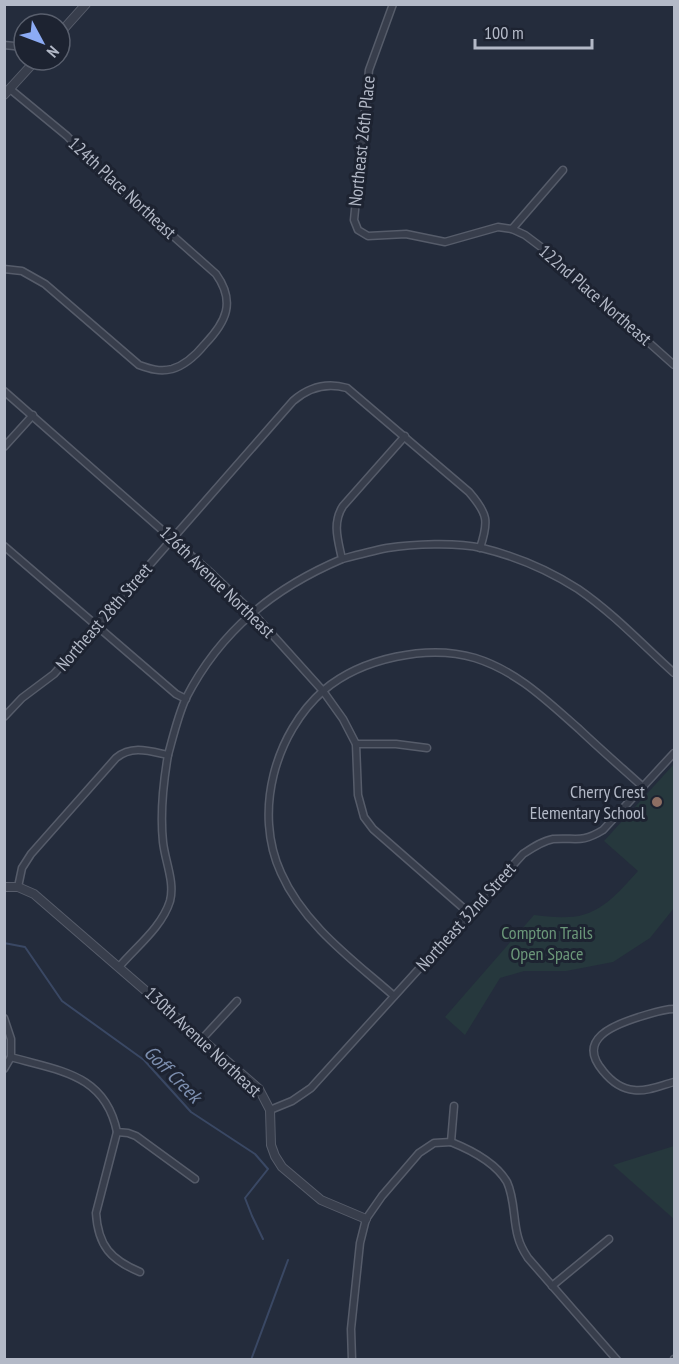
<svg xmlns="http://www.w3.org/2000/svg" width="679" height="1364" font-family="'PT Sans Narrow',sans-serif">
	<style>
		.green { fill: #26383d }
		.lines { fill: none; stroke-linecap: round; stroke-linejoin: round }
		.stream { stroke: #3a4864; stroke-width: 2 }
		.minor-casing { stroke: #565c6a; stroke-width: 9 }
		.tertiary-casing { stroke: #565c6a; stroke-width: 10 }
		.minor { stroke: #383e4c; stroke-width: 6 }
		.tertiary { stroke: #383e4c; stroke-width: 8 }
		.education-dot { fill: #8d6e63; stroke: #1d2331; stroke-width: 2 }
		.labels { text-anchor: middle; stroke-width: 6; stroke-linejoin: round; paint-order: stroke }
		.street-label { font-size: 18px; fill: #b3b9c7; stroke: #1d2331 }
		.poi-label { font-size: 18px; fill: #b3b9c7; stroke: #1d2331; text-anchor: end }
		.park-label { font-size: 18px; fill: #6b9779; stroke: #1d2331 }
		.water-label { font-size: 20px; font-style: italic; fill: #7c8eae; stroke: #1d2331 }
	</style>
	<rect width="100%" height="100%" fill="#242c3c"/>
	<g class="green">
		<path d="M674 764V908L650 938 613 962 566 971H524L500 978 465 1035 445 1017 534 915C545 916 557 918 568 917 599 917 619 892 638 871L604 841Z"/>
		<path d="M674 1146V1219L613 1165Z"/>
	</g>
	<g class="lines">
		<g class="stream">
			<path d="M4 943 25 947 62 1001 144 1060 191 1112 255 1154 268 1169 245 1198 252 1216 263 1239"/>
			<path d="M251 1360 288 1260"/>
		</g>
		<defs>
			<g id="minor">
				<path d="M393 4 369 70 354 220 358 230 368 236 406 234 445 242 498 227 512 229 525 235 545 250 674 365"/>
				<path d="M4 45 24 47"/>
				<path d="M512 229 563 170"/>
				<path d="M4 269 22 271 45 284 139 365C150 369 160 372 172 369 186 365 196 355 205 344 226 322 236 302 216 274L102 173 67 136 10 89"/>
				<path d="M4 391 212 574 252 612 323 691 343 719 356 744 358 795 364 817 373 829 469 913"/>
				<path d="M4 447 33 415"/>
				<path d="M4 546 176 694 186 699"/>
				<path d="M342 559C357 555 372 551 387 548 413 544 456 542 482 548 515 556 550 571 578 589 613 613 643 645 674 673"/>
				<path d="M4 717 22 698 54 674 293 401C309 387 326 382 347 388L469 492C488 514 489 521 480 548"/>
				<path d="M356 744H396L427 748"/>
				<path d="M18 887 22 868 31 854 116 758C132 745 149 751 168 755 173 737 178 715 186 698 221 630 274 588 342 559 338 540 332 523 343 506L405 436"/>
				<path d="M119 967C136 947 162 927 170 901 175 882 165 861 163 842 160 813 163 784 168 755"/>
				<path d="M394 996C353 960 304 925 281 873 253 812 275 733 324 690 362 658 428 644 475 658 517 671 547 701 579 729 600 749 622 768 643 787"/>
				<path d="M674 1009C662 1009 650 1014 639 1017 614 1025 576 1039 603 1071 611 1081 622 1089 634 1090 647 1092 662 1085 674 1082"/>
				<path d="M4 1018 11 1039V1057C58 1071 105 1073 117 1132L128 1133 136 1136 195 1179"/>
				<path d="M202 1039 237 1001"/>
				<path d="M4 1069 11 1057"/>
				<path d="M270 1110 292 1101 311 1088 523 854C532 848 542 841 553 839 576 837 580 844 603 830L674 753"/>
				<path d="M117 1132 96 1213C98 1246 111 1260 140 1272"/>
				<path d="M451 1142C471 1150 496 1163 507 1182 515 1199 513 1220 518 1237 520 1245 524 1252 528 1258L617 1360"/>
				<path d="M552 1286 609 1239"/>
				<path d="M352 1360 351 1329 360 1243 366 1219 382 1196 419 1153 434 1143 451 1142 454 1106"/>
				<path d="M674 1360V1359"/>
			</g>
			<g id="tertiary">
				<path d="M60 33 86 4"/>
				<path d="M4 95 36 60"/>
				<path d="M4 887H18L34 894 259 1089 270 1110 271 1145 275 1156 282 1167 321 1200 366 1219"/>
			</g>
		</defs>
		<use href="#minor" class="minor-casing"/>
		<use href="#tertiary" class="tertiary-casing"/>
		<use href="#minor" class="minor"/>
		<use href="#tertiary" class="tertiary"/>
	</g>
	<circle class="education-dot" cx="657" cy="802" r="6"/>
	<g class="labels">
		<g class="street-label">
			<text transform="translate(362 141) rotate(-84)" y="6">Northeast 26th Place</text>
			<text transform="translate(122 188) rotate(43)" y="6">124th Place Northeast</text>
			<text transform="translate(595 295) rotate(41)" y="6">122nd Place Northeast</text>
			<text transform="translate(217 582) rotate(44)" y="6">126th Avenue Northeast</text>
			<text transform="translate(104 617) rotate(-49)" y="6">Northeast 28th Street</text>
			<text transform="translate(466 917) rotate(-48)" y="6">Northeast 32nd Street</text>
			<text transform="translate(203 1042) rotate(43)" y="6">130th Avenue Northeast</text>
		</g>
		<g class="poi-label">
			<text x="645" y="798">Cherry Crest<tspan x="645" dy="21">Elementary School</tspan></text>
		</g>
		<g class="park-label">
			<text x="547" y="939">Compton Trails<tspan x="547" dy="21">Open Space</tspan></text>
		</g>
		<g class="water-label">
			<text transform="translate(173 1074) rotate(45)" y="7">Goff Creek</text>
		</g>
	</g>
	<rect width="679" height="1364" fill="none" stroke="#b3b9c7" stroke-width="12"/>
	<g transform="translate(42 42) rotate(131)"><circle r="28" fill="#1d2331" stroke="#595f6d" stroke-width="1.5"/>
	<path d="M0-4.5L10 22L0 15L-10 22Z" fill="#8cabf4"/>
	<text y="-9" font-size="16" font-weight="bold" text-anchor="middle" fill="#b3b9c7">N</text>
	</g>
	<path d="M475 39v9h117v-9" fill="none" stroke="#b3b9c7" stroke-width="3"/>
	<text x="484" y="39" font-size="18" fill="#b3b9c7" stroke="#1d2331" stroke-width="4.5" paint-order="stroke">100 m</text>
</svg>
